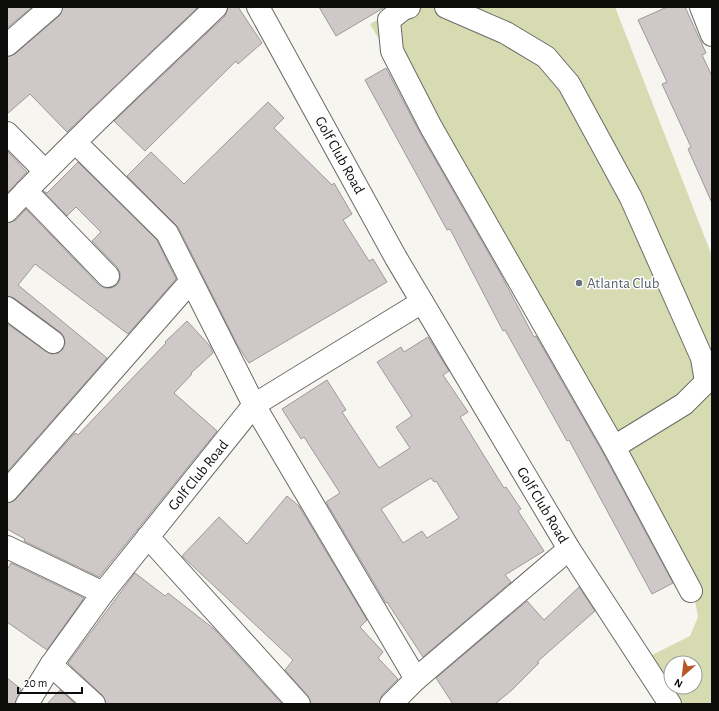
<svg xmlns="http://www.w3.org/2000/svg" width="719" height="711" font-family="'Alegreya Sans',sans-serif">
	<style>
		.green { fill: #d6dbb2; fill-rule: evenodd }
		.building { fill: #cfc8c8; stroke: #9f9999; fill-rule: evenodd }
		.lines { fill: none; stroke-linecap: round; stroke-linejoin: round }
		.minor-casing { stroke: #6c6b66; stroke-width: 24 }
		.minor { stroke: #fff; stroke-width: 22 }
		.worship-dot { fill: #6b7280; stroke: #fff; stroke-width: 1.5 }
		.labels { text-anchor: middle; stroke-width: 3; stroke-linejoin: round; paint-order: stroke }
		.street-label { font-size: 15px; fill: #0d0d0b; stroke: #fff }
		.worship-label { font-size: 15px; fill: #5b616d; stroke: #fff; text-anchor: start }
	</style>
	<rect width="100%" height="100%" fill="#f6f5f0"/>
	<path class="green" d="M400 7H615L712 256V704H683L646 658 690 636 698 617 693 590 588 394 370 24ZM671 663H695V687H671Z"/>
	<g class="building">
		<path d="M7 7H32L7 28Z"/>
		<path d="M63 7H198L67 132 30 94 7 114V57L15 54 59 16Z"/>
		<path d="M228 7H238L262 43 238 64 236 61 145 151 114 121 225 16Z"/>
		<path d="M319 7H385L336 36Z"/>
		<path d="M667 7H685L706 53 702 55 712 76V203L688 149 691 147 662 84 667 82 638 20Z"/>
		<path d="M386 68 420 133 500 273 534 337 536 336 603 453 673 583 652 594 569 440 567 441 505 330 503 331 450 229 447 230 365 80Z"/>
		<path d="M268 102 284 118 274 128 332 185 334 183 352 214 343 220 369 261 373 259 387 282 249 363 238 346 178 227 127 176 151 152 184 184Z"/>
		<path d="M7 151 27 172 7 193Z"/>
		<path d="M78 162 157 240 176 279 128 334 35 264 18 285 107 358 7 472V324L51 354 58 353 63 349 65 343 64 337 60 332 14 298 7 296V223L16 220 26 209 99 285 105 288H111L117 285 120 279V273L117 267 92 241 101 232 76 207 67 216 43 191 47 193Z"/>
		<path d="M187 321 210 346 213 353 191 373 192 374 174 393 217 431 99 577 24 541 25 539 7 529V503L16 499 75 433 78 435 166 343 165 342Z"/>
		<path d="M428 337 449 371 443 375 468 412 460 417 504 488 506 487 521 509 518 511 544 551 505 575 511 582 423 657 387 602 386 603 326 502 340 493 304 437 301 439 282 409 327 380 346 410 342 412 379 468 410 448 396 427 412 416 377 362 401 347 404 352ZM431 478 434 482 436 481 459 518 427 538 422 531 403 543 381 509Z"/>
		<path d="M287 496 299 506 367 620 360 627 383 652 378 658 398 679 382 695 379 704H311L308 696 285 670 293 660 182 556 219 517 247 544Z"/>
		<path d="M11 563 84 598 47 650 7 622V570Z"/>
		<path d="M135 573 165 596 168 593 214 629 282 704H106L102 695 68 663Z"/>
		<path d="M579 587 595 611 537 662 539 663 512 690 495 704H453L436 678 527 601 544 620Z"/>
		<path d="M7 678 21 689 15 704H7Z"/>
		<path d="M60 690 75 704H47Z"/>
	</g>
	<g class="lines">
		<defs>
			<g id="minor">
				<path d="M258 7 396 258 569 549 670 704"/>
				<path d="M409 7 403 9 389 20 392 51 431 127 614 447 691 591"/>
				<path d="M446 7 506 33 546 57 569 84 631 198 702 358 706 382 684 404 614 447"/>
				<path d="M701 7 712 35"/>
				<path d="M7 45 51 7"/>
				<path d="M7 133 45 171"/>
				<path d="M76 143 167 233 254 405 416 679"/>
				<path d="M26 191 108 276"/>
				<path d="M7 211C73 141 146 74 216 7"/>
				<path d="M7 308 53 342"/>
				<path d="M7 491 191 281"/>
				<path d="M148 537 299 704"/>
				<path d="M7 547 103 593"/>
				<path d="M51 665 94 704"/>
				<path d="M27 704 51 665 103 593 254 405 422 302"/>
				<path d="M391 704 416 679 569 549"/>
			</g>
		</defs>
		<use href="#minor" class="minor-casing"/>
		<use href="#minor" class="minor"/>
	</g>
	<circle class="worship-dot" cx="579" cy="283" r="4"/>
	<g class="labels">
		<g class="street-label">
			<text transform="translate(340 155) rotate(61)" y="5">Golf Club Road</text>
			<text transform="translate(198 475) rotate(-51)" y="5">Golf Club Road</text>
			<text transform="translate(543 505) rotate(59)" y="5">Golf Club Road</text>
		</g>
		<g class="worship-label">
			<text x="587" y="288">Atlanta Club</text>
		</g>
	</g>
	<rect width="719" height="711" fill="none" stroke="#0d0d0b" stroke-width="16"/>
	<g transform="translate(683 675) rotate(208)"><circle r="19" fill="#ffffff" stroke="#9e9e9d"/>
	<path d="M0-3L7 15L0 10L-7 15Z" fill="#ba5525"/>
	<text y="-6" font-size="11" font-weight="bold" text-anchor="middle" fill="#0d0d0b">N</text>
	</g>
	<path d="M18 687v6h64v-6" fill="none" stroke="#0d0d0b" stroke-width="2"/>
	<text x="24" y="687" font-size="12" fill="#0d0d0b" stroke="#ffffff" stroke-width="3" paint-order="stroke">20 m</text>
</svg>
